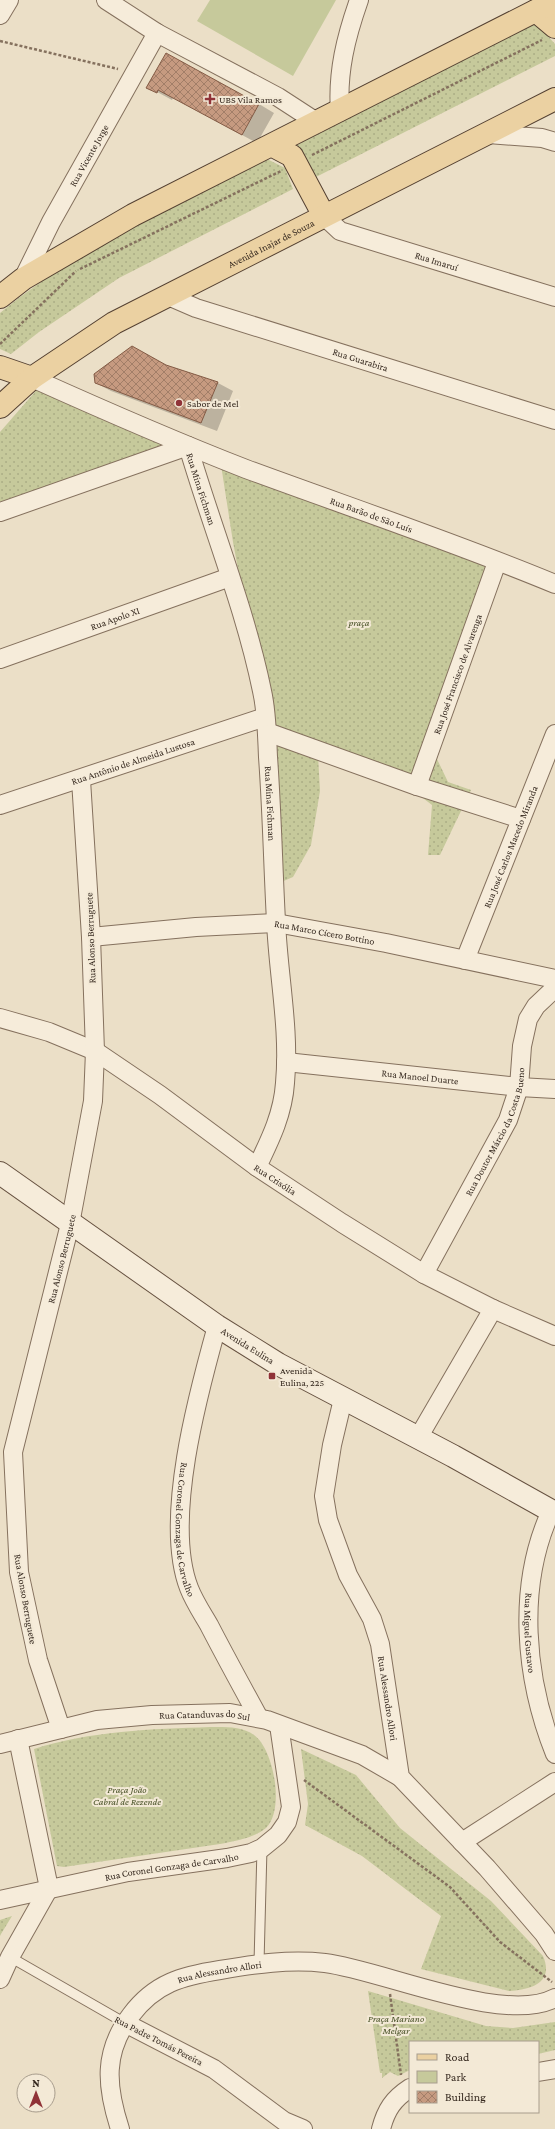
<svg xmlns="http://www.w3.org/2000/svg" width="555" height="2129" font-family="'Crimson Pro',serif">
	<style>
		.green { fill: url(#green-dots) }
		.pitch { fill: #c6c99b }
		.shadow { fill: #0003 }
		.building { fill: url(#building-cross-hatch); stroke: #835b45 }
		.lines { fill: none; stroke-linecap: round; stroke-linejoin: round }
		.lane-casing { stroke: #85715e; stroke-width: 11 }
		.street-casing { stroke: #85715e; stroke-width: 20 }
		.secondary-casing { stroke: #675241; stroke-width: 24 }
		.primary-casing { stroke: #544031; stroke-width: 24 }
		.path { stroke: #85715e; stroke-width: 2.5; stroke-dasharray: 3 2; stroke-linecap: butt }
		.lane { stroke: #f6ecda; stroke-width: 9 }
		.street { stroke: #f6ecda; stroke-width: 18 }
		.secondary { stroke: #f6ecda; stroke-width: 22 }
		.primary { stroke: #ebd1a2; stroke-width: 22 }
		.poi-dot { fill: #903237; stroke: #f3e9d6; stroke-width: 1.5 }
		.labels { text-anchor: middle; stroke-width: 4; stroke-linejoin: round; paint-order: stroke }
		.poi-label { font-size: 10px; fill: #372a20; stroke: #f3e9d6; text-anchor: start }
		.street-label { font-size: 10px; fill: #372a20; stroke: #f3e9d6 }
		.park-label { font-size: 10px; font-style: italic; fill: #495228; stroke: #f3e9d6 }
	</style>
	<defs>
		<pattern id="green-dots" width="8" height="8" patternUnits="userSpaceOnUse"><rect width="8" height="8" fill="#c6c99b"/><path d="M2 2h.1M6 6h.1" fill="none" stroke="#abad85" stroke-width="1.8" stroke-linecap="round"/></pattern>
		<pattern id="building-cross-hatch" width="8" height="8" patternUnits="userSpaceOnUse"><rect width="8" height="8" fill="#c69a80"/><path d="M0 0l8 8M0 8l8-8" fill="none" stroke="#a27e68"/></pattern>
	</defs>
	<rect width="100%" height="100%" fill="#ebdfc7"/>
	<g class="green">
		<path d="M535 22 555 44V56L314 178 295 146Z"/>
		<path d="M263 157 285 168 293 189 119 278 39 332 11 354 0 349V313C79 248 173 205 263 157Z"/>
		<path d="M48 377 190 442 0 502V432Z"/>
		<path d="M221 465 490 554 437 759 448 782 471 790 440 855H428L432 805 407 786 318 755 320 791 311 845 293 877 279 883 269 737 233 542Z"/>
		<path d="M210 1727C224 1727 242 1726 254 1735 274 1749 285 1810 266 1828 254 1838 235 1841 220 1844L64 1867 57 1866 34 1749C90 1731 152 1729 210 1727Z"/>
		<path d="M301 1749 356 1775 400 1828 491 1901 543 1956C555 1984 529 1990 509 1991L421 1969 441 1916 362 1856 305 1825 308 1804Z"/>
		<path d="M12 1916 1 1934 0 1936V1920Z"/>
		<path d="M368 1991 486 2026 513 2028 555 2022V2050L538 2054V2042H410V2070L398 2076 390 2072 382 2078V2073H380Z"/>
	</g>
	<path class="pitch" d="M210 0H336L293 76 197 21Z"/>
	<g class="shadow">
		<path d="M148 87 259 104 274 113 257 143 173 98 172 100Z"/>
		<path d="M166 366 218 383 233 391 217 431 111 391 96 383Z"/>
	</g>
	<g class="building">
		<path d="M166 53 259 104 242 135 158 90 157 93 146 88Z"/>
		<path d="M132 346 166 365 218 382 201 423 95 383 94 374Z"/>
	</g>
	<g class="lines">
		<defs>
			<g id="lane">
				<path d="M10 1957 125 2023"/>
				<path d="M259 1963 262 1848"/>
			</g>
			<g id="street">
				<path d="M106 0 157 33 278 97 318 123"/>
				<path d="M0 15 9 0"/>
				<path d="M340 112C337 72 346 37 359 0"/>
				<path d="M488 134 542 138 555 142"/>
				<path id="s1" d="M324 216 340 231 555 297"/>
				<path id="s2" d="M23 279 51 222 157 33"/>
				<path id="s3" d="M166 295 196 308 555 420"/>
				<path id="s4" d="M32 378C103 410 174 441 246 469 349 507 454 542 555 584"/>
				<path id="s5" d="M188 446C212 528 245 608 262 691 267 713 267 736 268 757 272 812 273 866 276 921 278 974 290 1029 285 1083 283 1114 270 1140 257 1167"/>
				<path d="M0 512 188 446"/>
				<path id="s6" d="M0 659 230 577"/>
				<path d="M267 732 417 786 521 819"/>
				<path id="s7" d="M417 786 497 562"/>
				<path id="s8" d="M0 805 265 717"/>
				<path id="s9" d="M91 937 196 927 276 923 386 943 555 979"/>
				<path id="s10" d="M465 960 555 734"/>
				<path id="s11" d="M0 1018 49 1032 95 1051 160 1095 257 1167 342 1223 424 1274 493 1309 555 1336"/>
				<path id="s12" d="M286 1062 519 1087 555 1089"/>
				<path id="s13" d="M424 1274 508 1120 519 1087 522 1046 528 1019 536 1006 555 988"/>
				<path id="s14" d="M217 1326C198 1394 163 1521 189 1588 194 1601 202 1613 209 1625 225 1656 242 1687 259 1718"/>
				<path id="s15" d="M343 1399 332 1445 324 1496 328 1520 348 1575 372 1619 380 1644 400 1777 487 1868 544 1934 555 1951"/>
				<path d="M418 1438 493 1309"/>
				<path id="s16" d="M551 1511C516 1587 525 1679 555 1754"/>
				<path id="s17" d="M61 1729 38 1660 19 1572 13 1452 70 1224 93 1101 95 1051 91 937 81 780"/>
				<path d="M18 1739 49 1888"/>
				<path id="s18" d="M0 1744 97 1720 152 1715 230 1713 267 1720 362 1755 400 1777"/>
				<path d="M462 1842 555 1782"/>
				<path id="s19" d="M0 1900 128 1872 227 1858 251 1853 262 1848 278 1835 287 1822 291 1807 279 1725"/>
				<path d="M0 1979 10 1957 49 1888"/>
				<path d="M125 2023 214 2069 284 2121 303 2129"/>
				<path d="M538 2072 555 2069"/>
				<path id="s20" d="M120 2129C106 2086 103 2052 131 2015 155 1983 182 1976 220 1970 255 1964 289 1959 325 1963 382 1970 504 2025 555 1998"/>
				<path d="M381 2129C386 2110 393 2099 410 2088"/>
			</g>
			<g id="secondary">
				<path id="s21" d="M0 1173 217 1326 278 1364 453 1456 555 1513"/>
			</g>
			<g id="primary">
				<path d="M536 11 555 27"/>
				<path d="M273 146 292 156 324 216"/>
				<path d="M0 297 23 279 133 215 555 1"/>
				<path d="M0 367 32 378"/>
				<path id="s22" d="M0 407 32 378 114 323 555 99"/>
			</g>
		</defs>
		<use href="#lane" class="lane-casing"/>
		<use href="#street" class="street-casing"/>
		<use href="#secondary" class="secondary-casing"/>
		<use href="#primary" class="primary-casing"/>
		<g class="path">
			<path d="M0 41 118 69"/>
			<path d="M312 155 542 40"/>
			<path d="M80 269 281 171"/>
			<path d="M0 344 76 271"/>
			<path d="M304 1780 450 1887 500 1942 552 1982"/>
			<path d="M390 1994 401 2075"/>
		</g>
		<use href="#lane" class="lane"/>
		<use href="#street" class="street"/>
		<use href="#secondary" class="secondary"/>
		<use href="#primary" class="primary"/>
	</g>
	<g class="poi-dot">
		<path d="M208 93h4v4h4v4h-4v4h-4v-4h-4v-4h4z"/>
		<circle cx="179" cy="403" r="4"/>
		<rect x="268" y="1372" width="8" height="8" rx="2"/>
	</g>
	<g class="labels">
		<g class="poi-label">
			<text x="219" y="103">UBS Vila Ramos</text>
			<text x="187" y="407">Sabor de Mel</text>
			<text x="280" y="1374">Avenida<tspan x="280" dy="12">Eulina, 225</tspan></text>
		</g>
		<g class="street-label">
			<text dy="4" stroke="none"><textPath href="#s2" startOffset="140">Rua Vicente Jorge</textPath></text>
			<text dy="4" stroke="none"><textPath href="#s22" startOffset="318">Avenida Inajar de Souza</textPath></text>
			<text dy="4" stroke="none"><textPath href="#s1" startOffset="123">Rua Imaruí</textPath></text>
			<text dy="4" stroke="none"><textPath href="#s3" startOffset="205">Rua Guarabira</textPath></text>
			<text dy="4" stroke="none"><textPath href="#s5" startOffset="45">Rua Mina Fichman</textPath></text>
			<text dy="4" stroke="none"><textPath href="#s4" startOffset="366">Rua Barão de São Luís</textPath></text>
			<text dy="4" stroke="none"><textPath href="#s6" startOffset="122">Rua Apolo XI</textPath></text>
			<text dy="4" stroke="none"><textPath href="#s7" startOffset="119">Rua José Francisco de Alvarenga</textPath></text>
			<text dy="4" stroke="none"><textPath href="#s8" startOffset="140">Rua Antônio de Almeida Lustosa</textPath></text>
			<text dy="4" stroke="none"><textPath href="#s5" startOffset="369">Rua Mina Fichman</textPath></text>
			<text dy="4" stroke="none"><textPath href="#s10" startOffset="122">Rua José Carlos Macedo Miranda</textPath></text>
			<text dy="4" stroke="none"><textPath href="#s9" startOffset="235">Rua Marco Cícero Bottino</textPath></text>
			<text transform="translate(90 938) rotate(-92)" y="4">Rua Alonso Berruguete</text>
			<text dy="4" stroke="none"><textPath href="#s12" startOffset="135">Rua Manoel Duarte</textPath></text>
			<text dy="4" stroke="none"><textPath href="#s13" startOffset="160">Rua Doutor Márcio da Costa Bueno</textPath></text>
			<text dy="4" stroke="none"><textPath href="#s11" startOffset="322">Rua Crisólia</textPath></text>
			<text dy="4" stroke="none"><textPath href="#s17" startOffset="482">Rua Alonso Berruguete</textPath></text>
			<text dy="4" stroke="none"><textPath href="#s21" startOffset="302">Avenida Eulina</textPath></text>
			<text dy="4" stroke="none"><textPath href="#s14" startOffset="208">Rua Coronel Gonzaga de Carvalho</textPath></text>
			<text transform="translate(26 1599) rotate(80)" y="4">Rua Alonso Berruguete</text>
			<text dy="4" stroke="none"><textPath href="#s16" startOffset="125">Rua Miguel Gustavo</textPath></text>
			<text dy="4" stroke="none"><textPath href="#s15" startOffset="313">Rua Alessandro Allori</textPath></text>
			<text dy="4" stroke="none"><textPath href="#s18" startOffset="208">Rua Catanduvas do Sul</textPath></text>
			<text dy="4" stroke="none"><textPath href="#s19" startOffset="175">Rua Coronel Gonzaga de Carvalho</textPath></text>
			<text dy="4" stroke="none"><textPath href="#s20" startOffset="222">Rua Alessandro Allori</textPath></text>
			<text transform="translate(159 2040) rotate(27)" y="4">Rua Padre Tomás Pereira</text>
		</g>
		<g class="park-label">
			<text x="359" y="626">praça</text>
			<text x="127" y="1793">Praça João<tspan x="127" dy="12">Cabral de Rezende</tspan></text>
			<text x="396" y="2022">Praça Mariano<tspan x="396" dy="12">Melgar</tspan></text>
		</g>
	</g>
	<rect x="409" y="2041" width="130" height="72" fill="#f3e9d6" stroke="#a89d8d"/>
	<rect x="417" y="2054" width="20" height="6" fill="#ebd1a2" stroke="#a89d8d"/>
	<text x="445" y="2061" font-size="12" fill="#372a20">Road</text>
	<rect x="417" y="2071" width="20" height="12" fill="#c6c99b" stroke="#a89d8d"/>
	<text x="445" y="2081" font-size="12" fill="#372a20">Park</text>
	<rect x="417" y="2091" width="20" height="12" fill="url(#building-cross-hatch)" stroke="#a89d8d"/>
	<text x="445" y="2101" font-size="12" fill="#372a20">Building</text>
	<g transform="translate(36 2093)"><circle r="19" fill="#f3e9d6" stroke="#a89d8d"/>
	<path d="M0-3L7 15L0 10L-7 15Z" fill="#903237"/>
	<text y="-6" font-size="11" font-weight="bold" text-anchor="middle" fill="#372a20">N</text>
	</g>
</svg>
